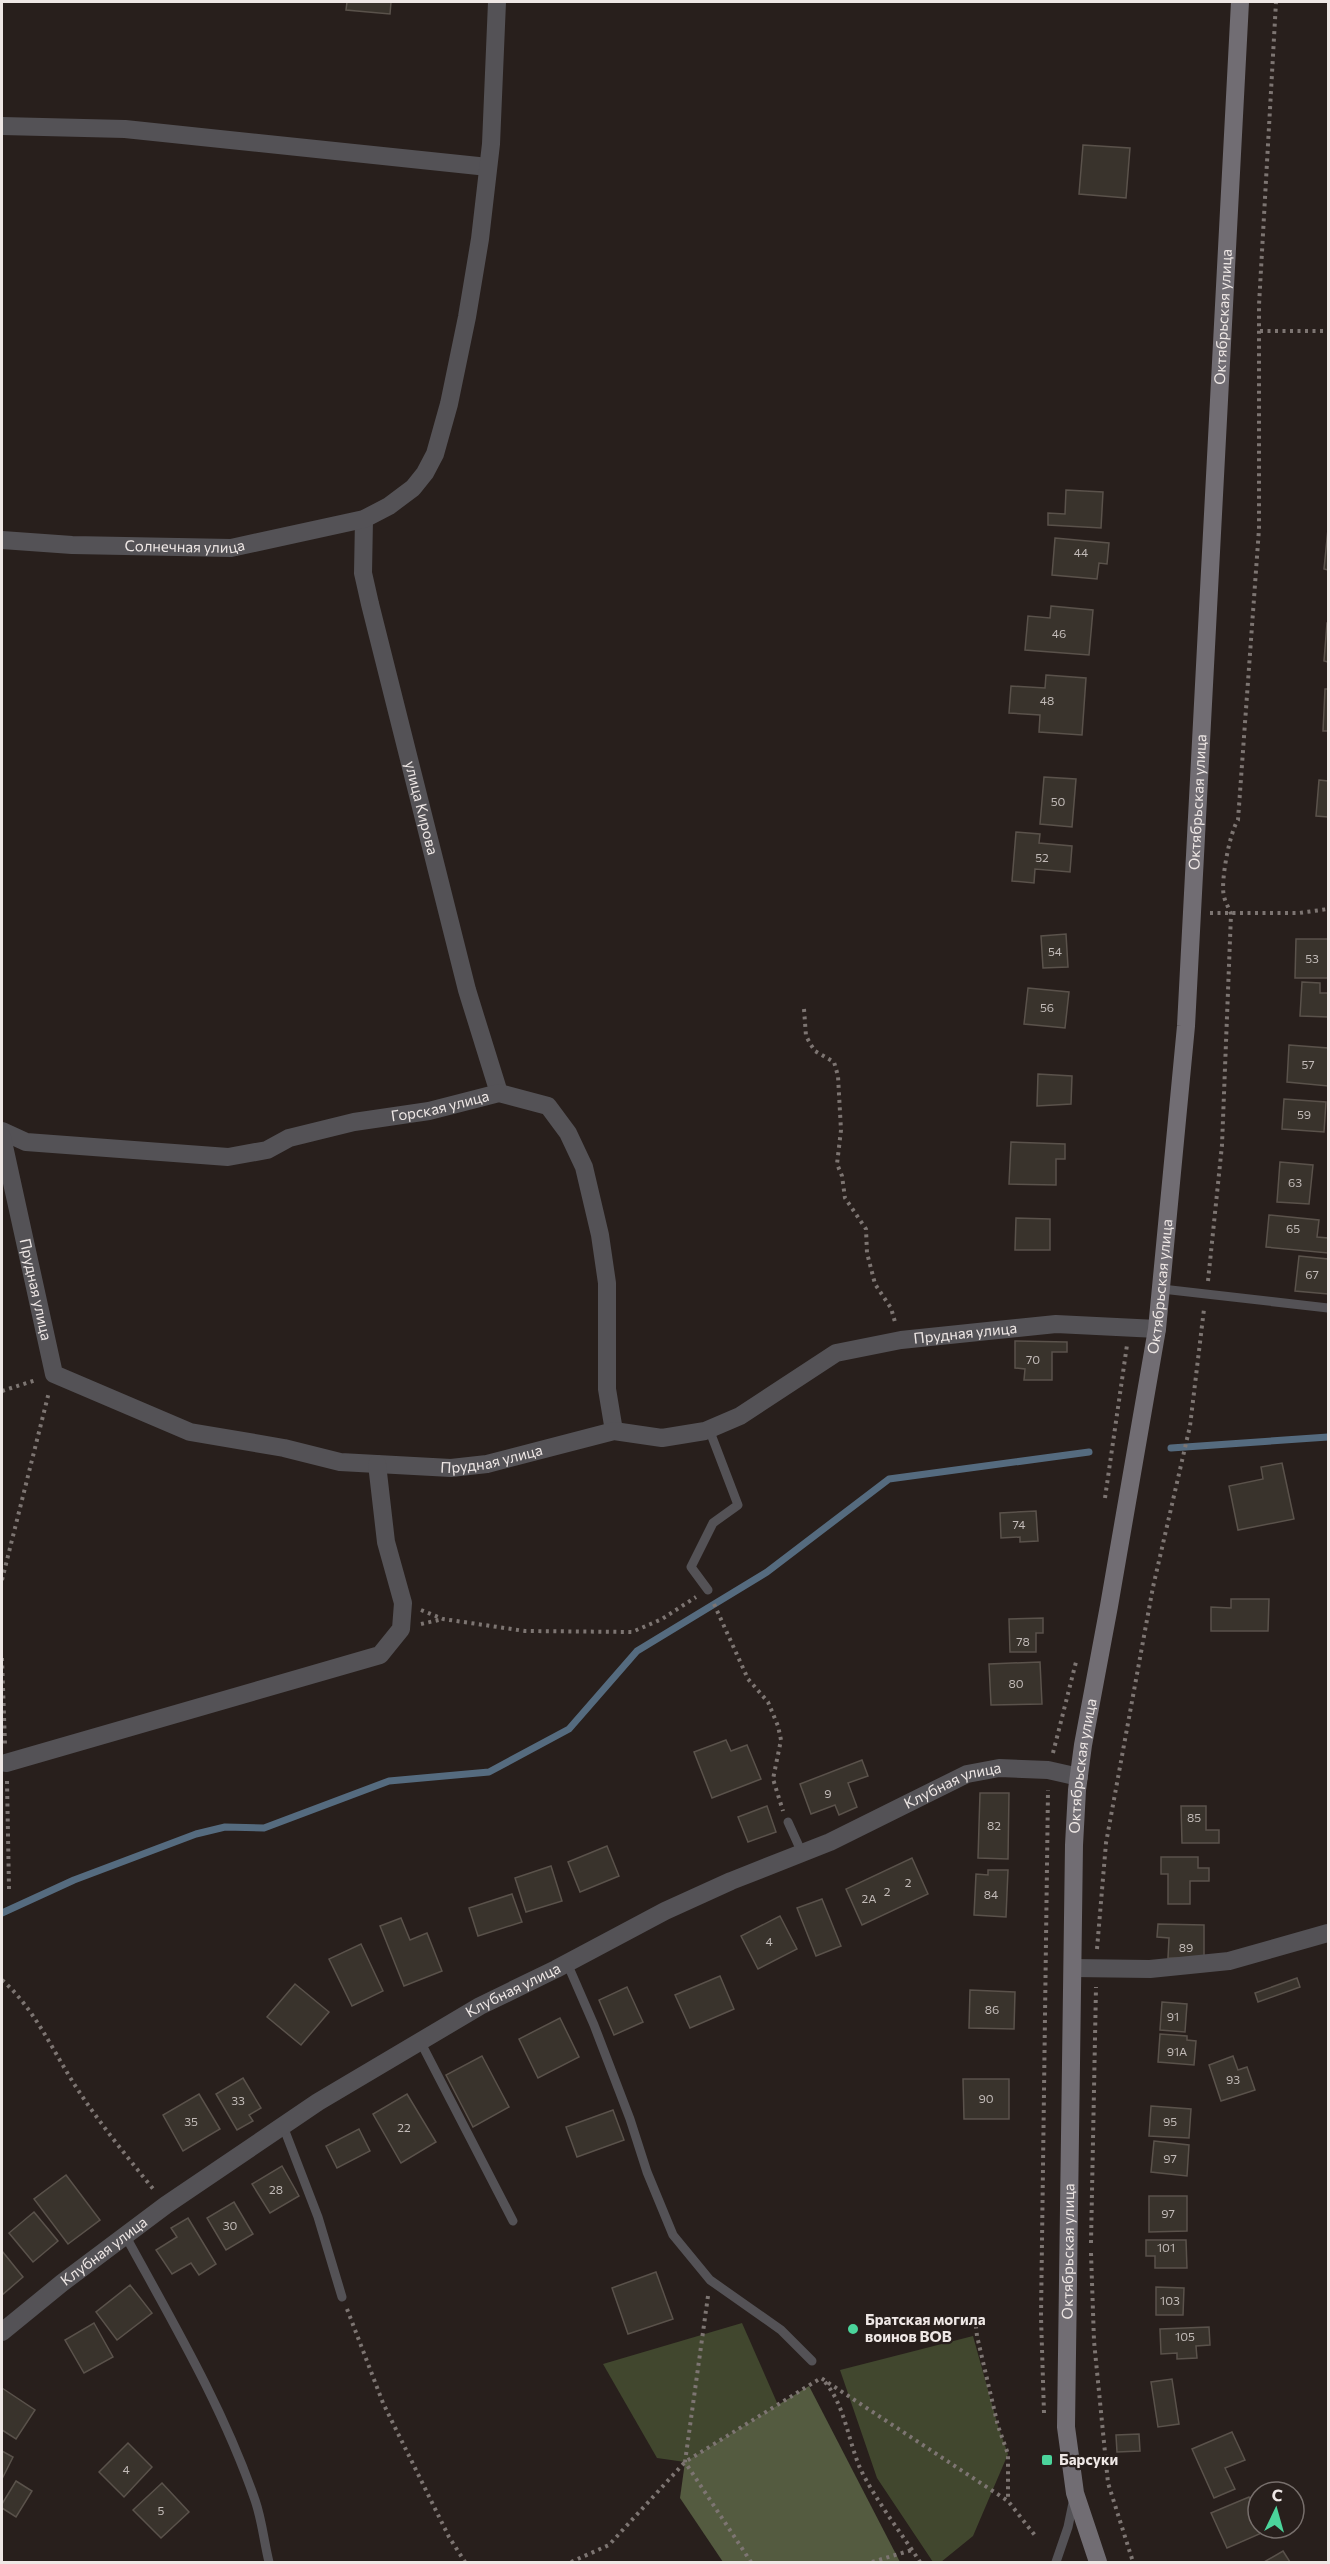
<svg xmlns="http://www.w3.org/2000/svg" width="1330" height="2564" font-family="Commissioner,sans-serif">
	<style>
		.green { fill: #41472e }
		.forest { fill: #545b40 }
		.lines { fill: none; stroke-linecap: round; stroke-linejoin: round }
		.stream { stroke: #556b7f; stroke-width: 7 }
		.building { fill: #39332c; stroke: #5a524b; stroke-width: 1.5 }
		.path { stroke: #7d7572; stroke-width: 4; stroke-dasharray: 3 4.5; stroke-linecap: butt }
		.service { stroke: #545256; stroke-width: 9 }
		.minor { stroke: #545256; stroke-width: 18 }
		.secondary { stroke: #716d73; stroke-width: 18 }
		.poi-dot { fill: #4bd49b; stroke: #281f1c; stroke-width: 2 }
		.labels { text-anchor: middle; stroke-width: 4.5; stroke-linejoin: round; paint-order: stroke }
		.number-label { font-size: 12px; fill: #c1bab7 }
		.street-label { font-size: 15px; fill: #eee7e5; stroke: #281f1c }
		.poi-label { font-size: 15px; font-weight: bold; fill: #eee7e5; stroke: #281f1c; text-anchor: start }
	</style>
	<rect width="100%" height="100%" fill="#281f1c"/>
	<g class="green">
		<path d="M742 2323 778 2405 685 2462 657 2458 603 2364Z"/>
		<path d="M973 2336 998 2426 1008 2454 973 2536 941 2562H933L877 2478 840 2370Z"/>
	</g>
	<path class="forest" d="M809 2386 900 2562H723L680 2498 685 2462Z"/>
	<g class="lines">
		<g class="stream">
			<path d="M1171 1448 1328 1437"/>
			<path d="M2 1913 74 1880 196 1834 225 1827 264 1828 389 1781 489 1772 569 1729 637 1651 767 1572 889 1479 1089 1452"/>
		</g>
	</g>
	<g class="building">
		<path d="M347 2H391L390 14 346 10Z"/>
		<path d="M1083 145 1130 148 1126 198 1079 194Z"/>
		<path d="M1066 490 1103 492 1101 528 1048 525V513L1065 514Z"/>
		<path d="M1328 529V570L1324 569Z"/>
		<path d="M1055 538 1109 543 1107 564 1099 563 1097 579 1052 575Z"/>
		<path d="M1051 606 1093 610 1089 655 1025 650 1028 616 1050 618Z"/>
		<path d="M1327 623H1328V662L1324 661Z"/>
		<path d="M1046 675 1086 678 1082 735 1039 732 1040 715 1009 713 1011 686 1045 688Z"/>
		<path d="M1325 689H1328V731H1323Z"/>
		<path d="M1044 777 1076 779 1072 827 1040 824Z"/>
		<path d="M1319 780 1328 781V817L1316 816Z"/>
		<path d="M1016 832 1040 834 1039 843 1072 846 1070 872 1035 869 1034 883 1012 881Z"/>
		<path d="M1066 934 1068 967 1043 968 1041 936Z"/>
		<path d="M1296 939H1328V978H1295Z"/>
		<path d="M1302 982 1320 983V993H1328V1017L1300 1016Z"/>
		<path d="M1028 988 1069 992 1065 1028 1024 1024Z"/>
		<path d="M1289 1045 1328 1048V1086L1287 1082Z"/>
		<path d="M1038 1074 1072 1076 1071 1104 1037 1106Z"/>
		<path d="M1284 1099 1326 1102 1324 1132 1282 1129Z"/>
		<path d="M1011 1142 1065 1144V1159H1056V1185L1009 1184Z"/>
		<path d="M1280 1162 1313 1165 1309 1204 1277 1202Z"/>
		<path d="M1269 1215 1319 1220 1317 1237 1328 1238V1253L1266 1247Z"/>
		<path d="M1016 1218 1050 1219V1250H1015Z"/>
		<path d="M1299 1256 1328 1259V1294L1295 1291Z"/>
		<path d="M1015 1341 1067 1342V1352H1052V1380H1024L1025 1369 1015 1368Z"/>
		<path d="M1282 1463 1294 1519 1238 1530 1229 1486 1263 1479 1261 1467Z"/>
		<path d="M1036 1511 1038 1541 1020 1542V1537L1001 1538 1000 1513Z"/>
		<path d="M1231 1599H1269L1268 1631H1211V1607L1231 1608Z"/>
		<path d="M1043 1618V1633H1036V1652H1010L1009 1619Z"/>
		<path d="M1040 1662 1042 1704 991 1705 989 1664Z"/>
		<path d="M726 1740 731 1751 747 1745 761 1779 712 1798 694 1752Z"/>
		<path d="M862 1760 868 1776 848 1783 857 1807 839 1815 835 1805 811 1814 800 1784Z"/>
		<path d="M980 1793H1009L1008 1859 978 1858Z"/>
		<path d="M767 1806 776 1832 748 1842 738 1817Z"/>
		<path d="M1181 1806H1206V1830H1219V1843H1182Z"/>
		<path d="M607 1846 619 1876 580 1892 568 1862Z"/>
		<path d="M1161 1857H1198V1868H1209V1881H1190V1904H1168V1874H1161Z"/>
		<path d="M912 1858 928 1894 862 1925 846 1889Z"/>
		<path d="M551 1866 562 1901 526 1912 515 1878Z"/>
		<path d="M988 1870H1008L1006 1917 974 1915 976 1874 988 1875Z"/>
		<path d="M512 1894 522 1922 478 1936 469 1908Z"/>
		<path d="M822 1899 841 1946 816 1956 797 1908Z"/>
		<path d="M780 1916 797 1949 758 1969 741 1936Z"/>
		<path d="M401 1918 410 1940 427 1933 442 1971 404 1986 380 1926Z"/>
		<path d="M1158 1924 1204 1925V1959L1168 1958 1169 1938 1157 1937Z"/>
		<path d="M361 1944 383 1991 352 2006 329 1959Z"/>
		<path d="M720 1976 734 2009 690 2028 675 1995Z"/>
		<path d="M1297 1978 1300 1987 1258 2002 1255 1993Z"/>
		<path d="M295 1984 329 2012 301 2045 267 2017Z"/>
		<path d="M627 1987 643 2022 614 2035 599 2000Z"/>
		<path d="M970 1990 1015 1992 1014 2029 969 2028Z"/>
		<path d="M1162 2002 1187 2004 1185 2032 1160 2030Z"/>
		<path d="M560 2018 579 2057 538 2078 519 2039Z"/>
		<path d="M1160 2034 1187 2036V2040L1196 2041 1194 2065 1158 2062Z"/>
		<path d="M482 2056 509 2107 473 2127 446 2075Z"/>
		<path d="M1233 2056 1238 2070 1247 2067 1255 2090 1221 2101 1209 2065Z"/>
		<path d="M243 2078 261 2108 249 2115 253 2121 237 2130 216 2094Z"/>
		<path d="M963 2079H1009V2119H964Z"/>
		<path d="M199 2094 220 2129 183 2151 163 2115Z"/>
		<path d="M407 2094 436 2142 401 2163 373 2114Z"/>
		<path d="M1151 2106 1191 2109 1189 2138 1149 2136Z"/>
		<path d="M613 2110 624 2140 577 2157 566 2127Z"/>
		<path d="M359 2129 370 2151 337 2168 326 2146Z"/>
		<path d="M1154 2141 1189 2145 1187 2176 1151 2172Z"/>
		<path d="M282 2166 299 2196 270 2213 252 2184Z"/>
		<path d="M66 2175 100 2220 68 2244 34 2199Z"/>
		<path d="M1149 2196H1187V2231L1149 2232Z"/>
		<path d="M234 2202 253 2234 226 2250 207 2218Z"/>
		<path d="M34 2212 58 2241 33 2262 9 2233Z"/>
		<path d="M188 2218 216 2264 199 2275 191 2263 172 2274 156 2250 177 2237 171 2228Z"/>
		<path d="M1146 2240H1186L1187 2268H1155V2256H1146Z"/>
		<path d="M2 2251 23 2277 2 2295Z"/>
		<path d="M656 2272 673 2319 628 2334 612 2288Z"/>
		<path d="M130 2285 152 2313 117 2340 96 2312Z"/>
		<path d="M1156 2287 1184 2288 1183 2315H1156Z"/>
		<path d="M94 2323 113 2357 84 2373 65 2340Z"/>
		<path d="M1209 2327 1210 2345 1196 2346 1197 2358 1177 2359V2353L1161 2354 1160 2329Z"/>
		<path d="M1172 2379 1179 2424 1158 2427 1151 2382Z"/>
		<path d="M2 2388 35 2410 16 2439 2 2430Z"/>
		<path d="M1232 2432 1245 2460 1225 2468 1235 2489 1214 2498 1192 2449Z"/>
		<path d="M1139 2434 1140 2451 1117 2452 1116 2435Z"/>
		<path d="M128 2443 152 2467 124 2497 99 2472Z"/>
		<path d="M2 2451 13 2457 2 2479Z"/>
		<path d="M16 2481 32 2491 16 2517 2 2508V2504Z"/>
		<path d="M162 2483 189 2512 161 2538 133 2510Z"/>
		<path d="M1249 2497 1258 2518V2528H1262L1264 2532 1227 2548 1211 2513Z"/>
		<path d="M1283 2551 1290 2562H1264Z"/>
	</g>
	<g class="lines">
		<g class="path">
			<path d="M1260 331H1328"/>
			<path d="M1210 913H1299L1328 909"/>
			<path d="M804 1009 806 1036 811 1045 815 1051 834 1062 838 1076 841 1130 837 1164 842 1176 845 1198 866 1229 867 1253 875 1284 891 1308 895 1322"/>
			<path d="M1208 1281 1222 1145 1231 914C1229 908 1225 902 1224 896 1220 883 1230 831 1238 820L1259 529V305L1276 2"/>
			<path d="M2 1391 36 1380"/>
			<path d="M1105 1498 1127 1345"/>
			<path d="M2 1580 49 1392"/>
			<path d="M714 1604 748 1679 768 1702 778 1726 781 1740 773 1779 783 1811"/>
			<path d="M421 1610 443 1619 525 1631 632 1632 662 1619 696 1597"/>
			<path d="M421 1624 443 1619"/>
			<path d="M2 1658 5 1744"/>
			<path d="M1053 1753 1076 1662"/>
			<path d="M7 1781 9 1889"/>
			<path d="M1097 1949 1106 1843 1153 1587 1190 1426 1204 1309"/>
			<path d="M2 1980C36 2010 53 2052 78 2090 101 2125 128 2158 154 2190"/>
			<path d="M1091 2243 1096 1987"/>
			<path d="M1091 2253 1094 2341 1108 2483 1133 2562"/>
			<path d="M708 2296 685 2462 751 2562"/>
			<path d="M347 2309 383 2403 449 2537 465 2562"/>
			<path d="M975 2318 977 2336 998 2426 1008 2454V2501"/>
			<path d="M825 2382C845 2406 848 2440 860 2468 874 2498 902 2534 920 2562"/>
			<path d="M1044 2413 1041 2317 1048 1790"/>
			<path d="M571 2562 609 2545 685 2462 821 2378 1008 2501 1037 2538"/>
			<path d="M872 2562 912 2550"/>
		</g>
		<g class="service">
			<path d="M1162 1289 1328 1308"/>
			<path d="M708 1590 691 1567 713 1523 738 1505 709 1429"/>
			<path d="M788 1822 802 1853"/>
			<path d="M567 1963 594 2025 630 2119 647 2172 673 2235 710 2280 781 2330 812 2361"/>
			<path d="M420 2041 513 2221"/>
			<path d="M283 2126 318 2217 342 2297"/>
			<path d="M125 2235C172 2321 223 2407 255 2500 262 2520 264 2542 269 2562"/>
			<path d="M1056 2562 1068 2527 1074 2498"/>
		</g>
		<g class="minor">
			<path d="M2 126 125 129 488 167"/>
			<path id="s1" d="M364 519 363 573 370 604 467 990 499 1093"/>
			<path id="s2" d="M2 540 72 545 231 548 364 519 389 506 413 488 425 473 435 454 449 404 467 317 480 239 491 144 497 2"/>
			<path id="s3" d="M2 1131 26 1142 228 1157 267 1150 289 1138 354 1122 429 1111 499 1093 548 1106 568 1133 584 1167 600 1235 607 1283V1389L614 1431"/>
			<path id="s4" d="M2 1137 54 1374 190 1432 284 1448 340 1462 451 1468 487 1464 614 1431 662 1438 705 1431 740 1416 836 1353 901 1340 1056 1324 1157 1329"/>
			<path d="M6 1763 380 1655 401 1629 403 1603 386 1542 377 1464"/>
			<path d="M1073 1968 1150 1969 1229 1961 1328 1933"/>
			<path id="s5" d="M2 2332 62 2283 166 2205 318 2102 480 2006 556 1969 665 1911 731 1881 830 1842 967 1774 999 1768 1048 1770 1079 1777"/>
		</g>
		<path class="secondary" id="s6" d="M1098 2562 1075 2493 1066 2427 1074 1845 1077 1790 1083 1745 1109 1606 1157 1329 1186 1026 1240 2"/>
	</g>
	<g class="poi-dot">
		<circle cx="853" cy="2329" r="6"/>
		<rect x="1041" y="2454" width="12" height="12" rx="3"/>
	</g>
	<g class="labels">
		<g class="number-label">
			<text x="1081" y="557">44</text>
			<text x="1059" y="638">46</text>
			<text x="1047" y="705">48</text>
			<text x="1058" y="806">50</text>
			<text x="1042" y="862">52</text>
			<text x="1055" y="956">54</text>
			<text x="1312" y="963">53</text>
			<text x="1047" y="1012">56</text>
			<text x="1308" y="1069">57</text>
			<text x="1304" y="1119">59</text>
			<text x="1295" y="1187">63</text>
			<text x="1293" y="1233">65</text>
			<text x="1312" y="1279">67</text>
			<text x="1033" y="1364">70</text>
			<text x="1019" y="1529">74</text>
			<text x="1023" y="1646">78</text>
			<text x="1016" y="1688">80</text>
			<text x="828" y="1798">9</text>
			<text x="1194" y="1822">85</text>
			<text x="994" y="1830">82</text>
			<text x="908" y="1887">2</text>
			<text x="887" y="1896">2</text>
			<text x="991" y="1899">84</text>
			<text x="869" y="1903">2А</text>
			<text x="769" y="1946">4</text>
			<text x="1186" y="1952">89</text>
			<text x="992" y="2014">86</text>
			<text x="1173" y="2021">91</text>
			<text x="1177" y="2056">91А</text>
			<text x="1233" y="2084">93</text>
			<text x="986" y="2103">90</text>
			<text x="238" y="2105">33</text>
			<text x="191" y="2126">35</text>
			<text x="1170" y="2126">95</text>
			<text x="404" y="2132">22</text>
			<text x="1170" y="2163">97</text>
			<text x="276" y="2194">28</text>
			<text x="1168" y="2218">97</text>
			<text x="230" y="2230">30</text>
			<text x="1166" y="2252">101</text>
			<text x="1170" y="2305">103</text>
			<text x="1185" y="2341">105</text>
			<text x="126" y="2474">4</text>
			<text x="161" y="2515">5</text>
		</g>
		<g class="street-label">
			<text dy="5" stroke="none"><textPath href="#s6" startOffset="2259">Октябрьская улица</textPath></text>
			<text dy="5" stroke="none"><textPath href="#s2" startOffset="183">Солнечная улица</textPath></text>
			<text dy="5" stroke="none"><textPath href="#s6" startOffset="1773">Октябрьская улица</textPath></text>
			<text dy="5" stroke="none"><textPath href="#s1" startOffset="296">улица Кирова</textPath></text>
			<text dy="5" stroke="none"><textPath href="#s3" startOffset="448">Горская улица</textPath></text>
			<text dy="5" stroke="none"><textPath href="#s6" startOffset="1287">Октябрьская улица</textPath></text>
			<text dy="5" stroke="none"><textPath href="#s4" startOffset="156">Прудная улица</textPath></text>
			<text dy="5" stroke="none"><textPath href="#s4" startOffset="1198">Прудная улица</textPath></text>
			<text dy="5" stroke="none"><textPath href="#s4" startOffset="696">Прудная улица</textPath></text>
			<text dy="5" stroke="none"><textPath href="#s6" startOffset="801">Октябрьская улица</textPath></text>
			<text dy="5" stroke="none"><textPath href="#s5" startOffset="1102">Клубная улица</textPath></text>
			<text dy="5" stroke="none"><textPath href="#s5" startOffset="616">Клубная улица</textPath></text>
			<text dy="5" stroke="none"><textPath href="#s5" startOffset="130">Клубная улица</textPath></text>
			<text dy="5" stroke="none"><textPath href="#s6" startOffset="315">Октябрьская улица</textPath></text>
		</g>
		<g class="poi-label">
			<text x="865" y="2325">Братская могила<tspan x="865" dy="17">воинов ВОВ</tspan></text>
			<text x="1059" y="2465">Барсуки</text>
		</g>
	</g>
	<rect width="1330" height="2564" fill="none" stroke="#eee7e5" stroke-width="6"/>
	<g transform="translate(1276 2510) rotate(5)"><circle r="28" fill="#281f1c" stroke="#776f6c" stroke-width="1.5"/>
	<path d="M0-4.5L10 22L0 15L-10 22Z" fill="#4bd49b"/>
	<text y="-9" font-size="16" font-weight="bold" text-anchor="middle" fill="#eee7e5">С</text>
	</g>
</svg>
